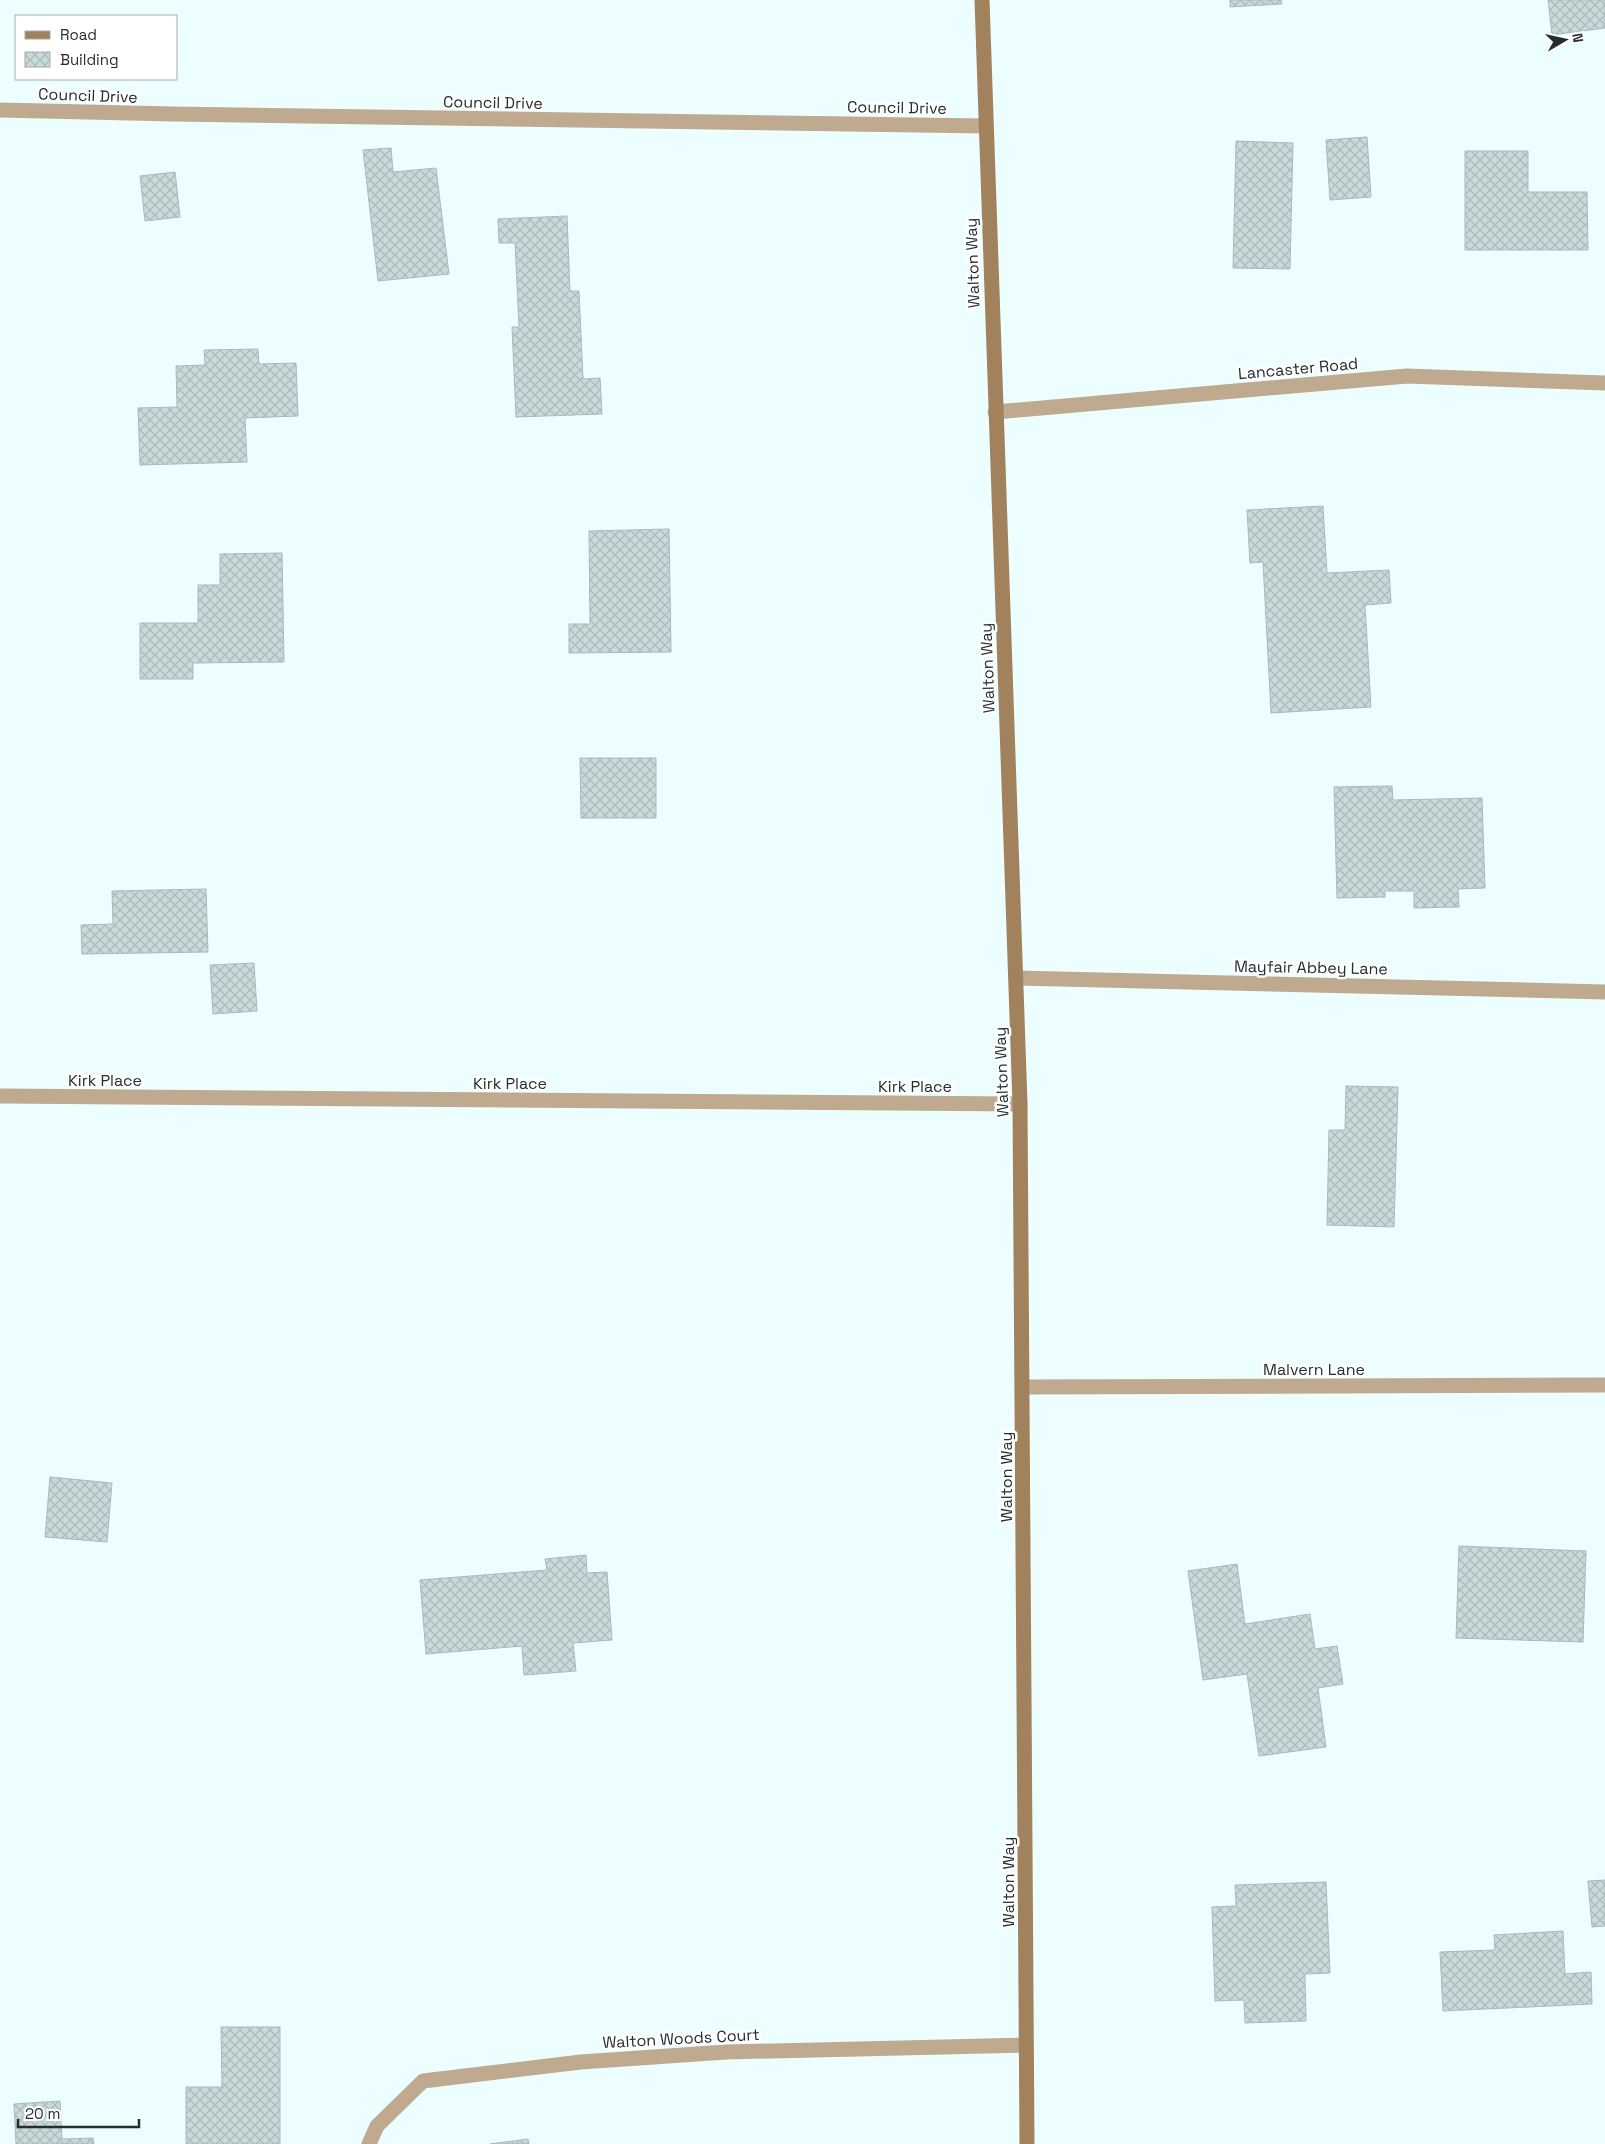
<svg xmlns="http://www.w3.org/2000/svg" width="1605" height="2144" font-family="'Space Grotesk',sans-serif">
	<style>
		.building { fill: url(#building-cross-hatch); stroke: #a9babb }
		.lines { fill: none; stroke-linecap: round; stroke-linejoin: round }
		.street { stroke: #bfaa90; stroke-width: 15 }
		.secondary { stroke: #a2825d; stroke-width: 15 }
		.labels { text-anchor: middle; stroke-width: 5; stroke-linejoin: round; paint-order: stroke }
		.street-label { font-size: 16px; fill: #262d2d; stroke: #fff }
	</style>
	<defs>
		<pattern id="building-cross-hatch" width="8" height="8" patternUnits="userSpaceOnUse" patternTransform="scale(1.25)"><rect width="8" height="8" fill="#c9dadb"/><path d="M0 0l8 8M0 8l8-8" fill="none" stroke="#acbbbc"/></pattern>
	</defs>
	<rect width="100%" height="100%" fill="#ecfeff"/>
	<g class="building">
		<path d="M1230 0H1281L1282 4 1230 7Z"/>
		<path d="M1548 0H1605V28L1552 35Z"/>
		<path d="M1367 137 1371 197 1330 200 1326 140Z"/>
		<path d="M1236 141 1293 143 1290 269 1233 268Z"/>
		<path d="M391 148 393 172 436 168 449 274 378 281 363 150Z"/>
		<path d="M1465 151H1528V192H1587L1588 250H1465Z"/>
		<path d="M175 172 180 217 145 221 140 176Z"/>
		<path d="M567 216 570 291H579L583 379 600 378 602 414 516 417 512 327H519L515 243H499L498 219Z"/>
		<path d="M258 349 259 364 296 363 298 416 245 418 247 462 140 465 138 408 177 407 176 366 205 365 204 350Z"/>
		<path d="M1323 506 1327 573 1389 570 1391 603 1365 605 1371 707 1271 713 1263 562 1250 563 1247 510Z"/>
		<path d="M669 529 671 652 569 653V624H590L589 531Z"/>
		<path d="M282 553 284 662 193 663V679H140V623H198V585H220V554Z"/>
		<path d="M580 758H656V818H581Z"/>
		<path d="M1392 786 1393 800 1482 798 1485 888 1458 889 1459 907 1414 908V891H1385V897L1337 898 1334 787Z"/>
		<path d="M206 889 208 952 82 954 81 925 113 924 112 891Z"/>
		<path d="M254 963 257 1011 213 1014 210 965Z"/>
		<path d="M1346 1086 1398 1087 1394 1227 1327 1225 1329 1130H1345Z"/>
		<path d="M50 1477 112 1483 107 1542 45 1537Z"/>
		<path d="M1459 1546 1586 1551 1583 1642 1456 1638Z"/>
		<path d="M586 1555 587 1573 607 1572 612 1640 573 1643 576 1671 524 1675 522 1646 426 1654 420 1580 547 1570 545 1559Z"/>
		<path d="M1237 1564 1245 1624 1310 1614 1315 1649 1337 1646 1343 1684 1318 1688 1326 1747 1259 1756 1247 1674 1203 1680 1188 1571Z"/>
		<path d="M1605 1880V1926L1592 1927 1588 1881Z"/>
		<path d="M1326 1882 1330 1973 1305 1974 1306 2021 1245 2023 1244 2000 1215 2001 1212 1907 1236 1906 1235 1885Z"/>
		<path d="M1563 1931 1565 1974 1591 1972 1592 2004 1443 2011 1440 1952 1495 1950 1494 1935Z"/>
		<path d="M221 2027H280V2144H186V2087H222Z"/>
		<path d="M60 2101 62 2139 93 2138 94 2144H16L14 2104Z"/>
		<path d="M528 2139 529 2144H490Z"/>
	</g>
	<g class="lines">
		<g class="street">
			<path d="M0 110 173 114 985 126"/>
			<path d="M995 412 1407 376 1605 383"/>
			<path d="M1016 978 1605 992"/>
			<path d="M0 1096 1020 1104"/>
			<path d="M1023 1387 1605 1385"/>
			<path d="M369 2144 377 2126 423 2081 581 2062 726 2052 1026 2045"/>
		</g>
		<path class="secondary" d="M982 0 1020 1104 1027 2144"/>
	</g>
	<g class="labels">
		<g class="street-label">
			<text transform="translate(88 95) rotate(2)" y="6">Council Drive</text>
			<text transform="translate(493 102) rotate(1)" y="6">Council Drive</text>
			<text transform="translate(897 107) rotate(1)" y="6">Council Drive</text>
			<text transform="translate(972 263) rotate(-92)" y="6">Walton Way</text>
			<text transform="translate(1298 368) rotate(-5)" y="6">Lancaster Road</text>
			<text transform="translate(987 668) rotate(-92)" y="6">Walton Way</text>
			<text transform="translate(1311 967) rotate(1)" y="6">Mayfair Abbey Lane</text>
			<text transform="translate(1001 1072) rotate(-92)" y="6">Walton Way</text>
			<text x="105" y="1086">Kirk Place</text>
			<text x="510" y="1089">Kirk Place</text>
			<text x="915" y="1092">Kirk Place</text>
			<text x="1314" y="1375">Malvern Lane</text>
			<text transform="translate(1006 1477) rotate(-90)" y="6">Walton Way</text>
			<text transform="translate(1008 1882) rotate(-90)" y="6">Walton Way</text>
			<text transform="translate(681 2038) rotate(-3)" y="6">Walton Woods Court</text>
		</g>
	</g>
	<rect x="15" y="15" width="162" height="65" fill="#ffffff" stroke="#a8abab"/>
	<rect x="25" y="31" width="25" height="8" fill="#a2825d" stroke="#a8abab"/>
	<text x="60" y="40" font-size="15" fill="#262d2d">Road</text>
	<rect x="25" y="52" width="25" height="15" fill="url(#building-cross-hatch)" stroke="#a8abab"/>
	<text x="60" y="65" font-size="15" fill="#262d2d">Building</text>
	<g transform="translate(1565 40) rotate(81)" stroke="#ffffff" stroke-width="4" paint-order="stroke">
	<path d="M0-4L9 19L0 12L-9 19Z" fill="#262d2d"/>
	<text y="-8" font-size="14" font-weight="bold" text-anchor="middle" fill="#262d2d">N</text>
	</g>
	<path d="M18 2119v8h121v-8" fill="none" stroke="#262d2d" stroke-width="2.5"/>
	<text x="25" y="2119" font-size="15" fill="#262d2d" stroke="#ffffff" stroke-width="4" paint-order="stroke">20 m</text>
</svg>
